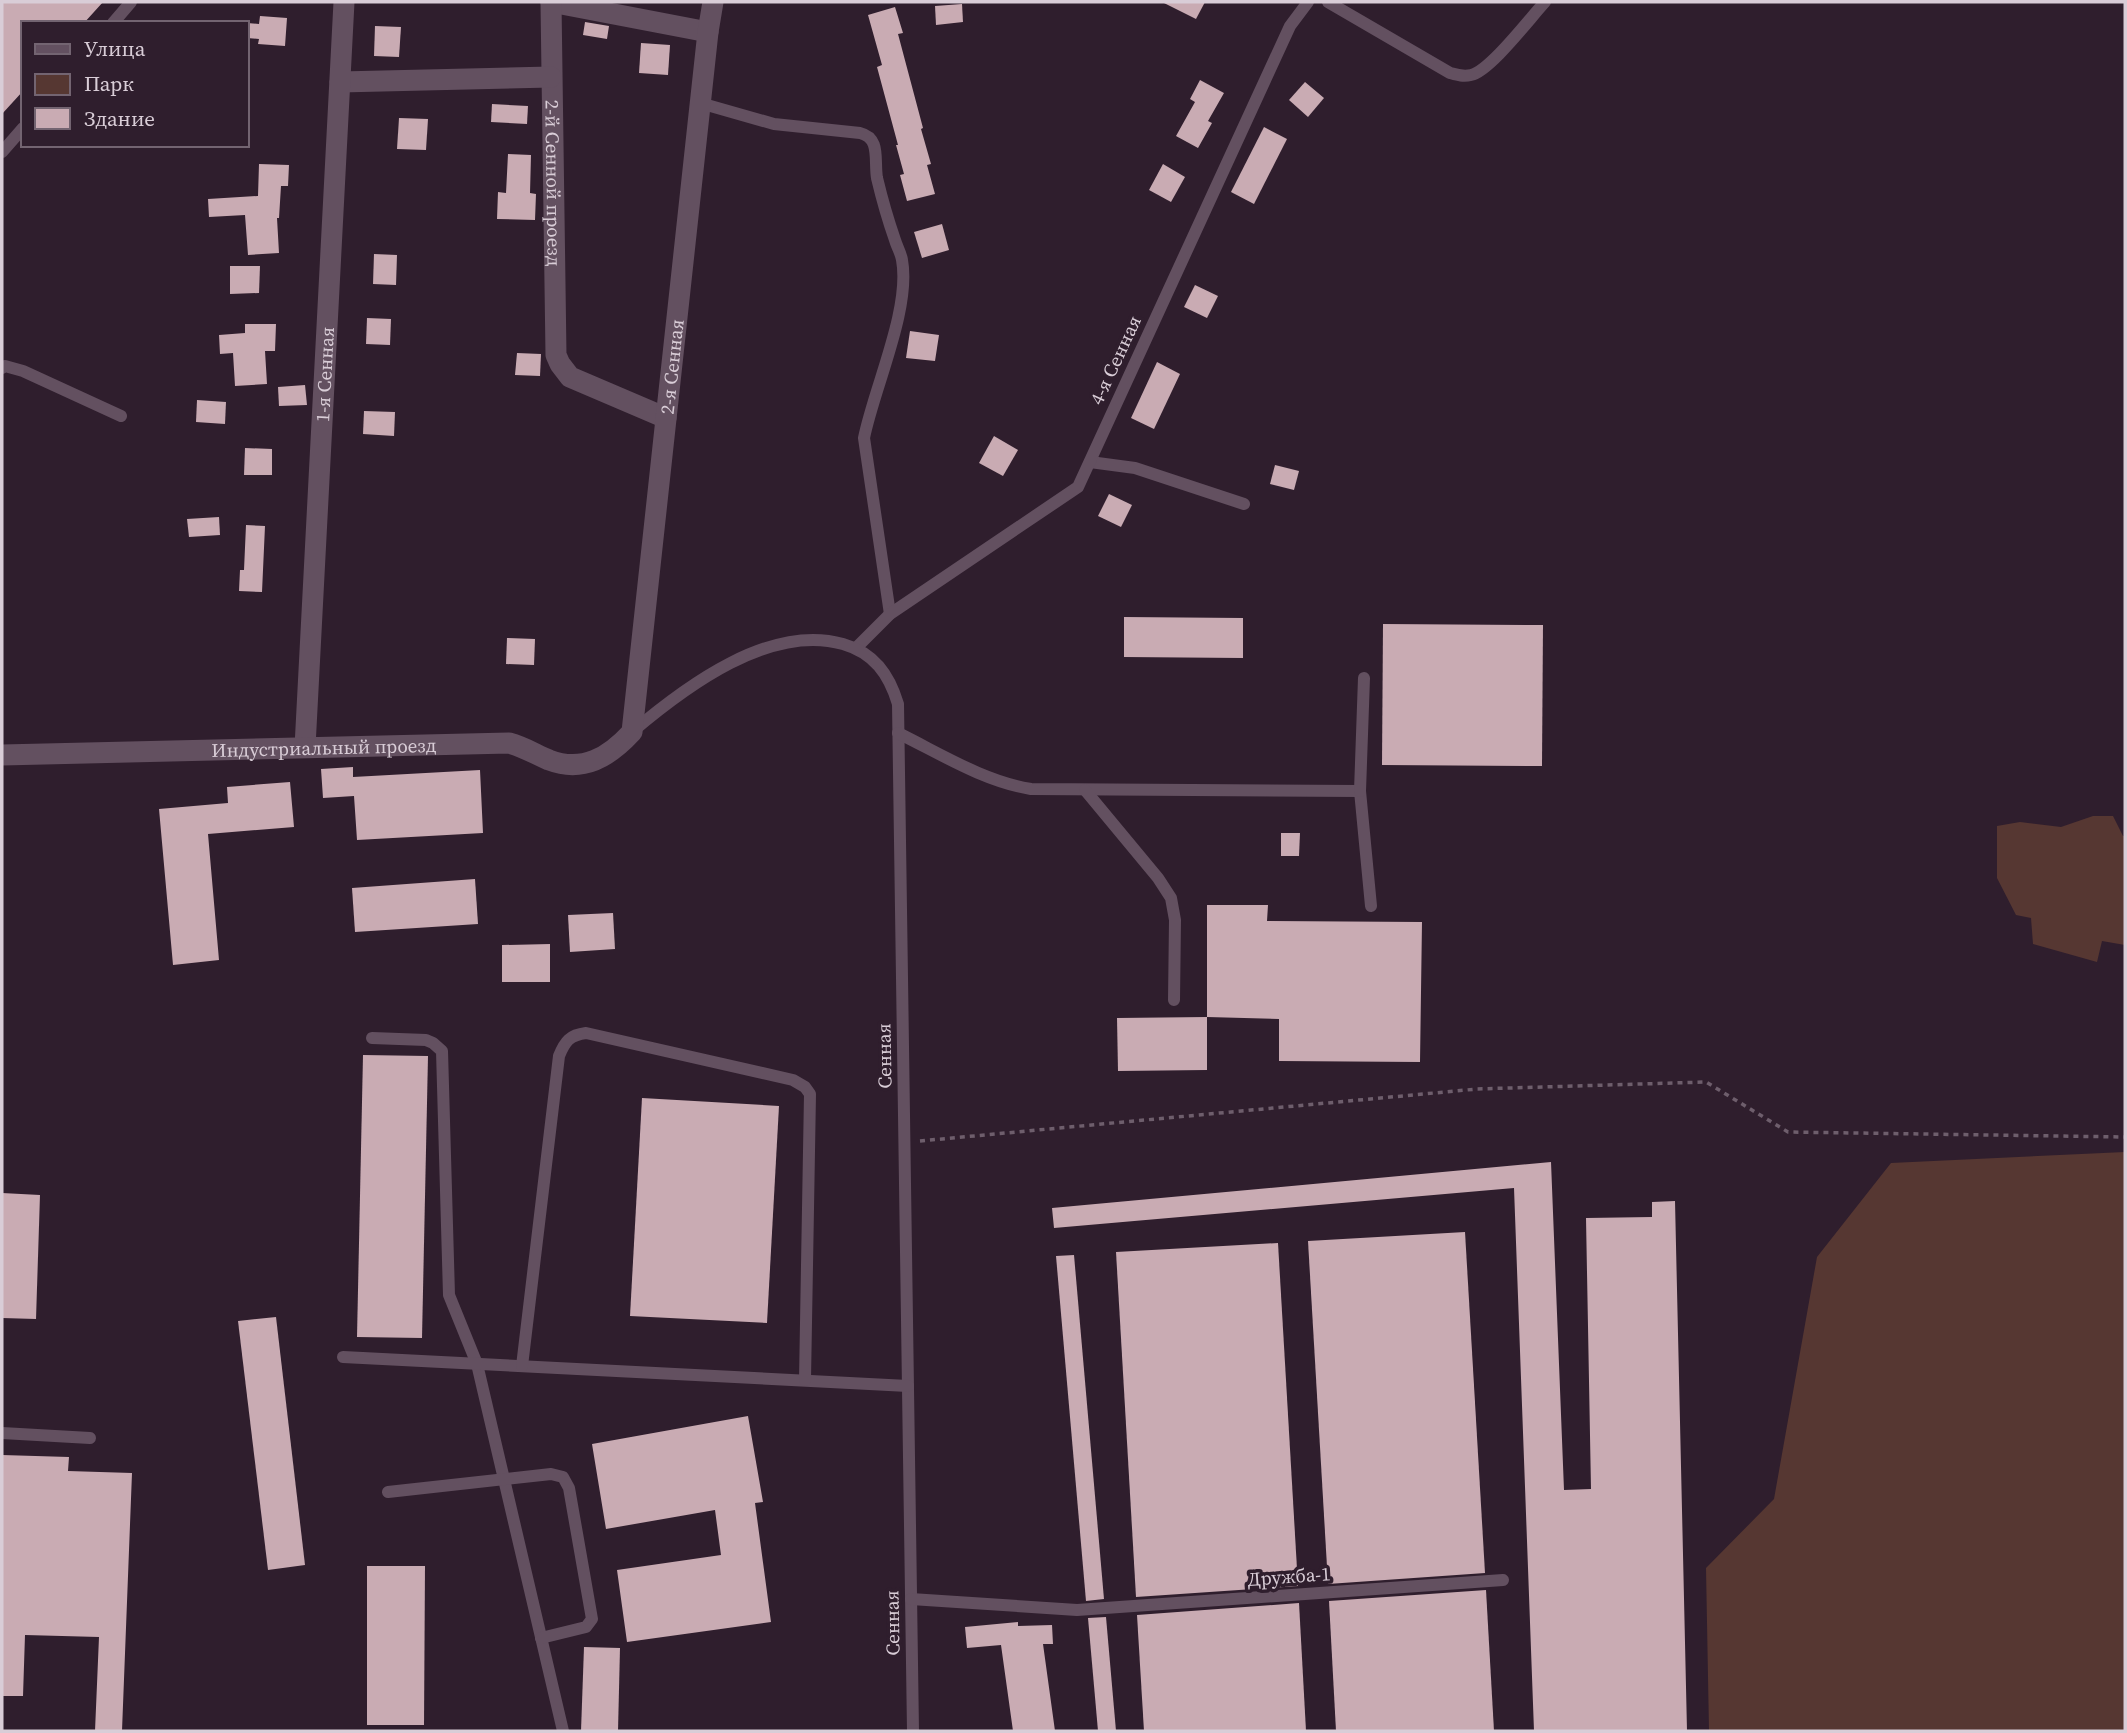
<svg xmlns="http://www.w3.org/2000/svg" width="2127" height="1733" font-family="'Source Serif 4',serif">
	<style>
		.green { fill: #563732 }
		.building { fill: #c9abb3 }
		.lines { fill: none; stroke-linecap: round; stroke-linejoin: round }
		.path { stroke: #6e5e6c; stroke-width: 3.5; stroke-dasharray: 5 5; stroke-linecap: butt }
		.lane { stroke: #635060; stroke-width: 12 }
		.street { stroke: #635060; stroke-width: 21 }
		.labels { text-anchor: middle; stroke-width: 7; stroke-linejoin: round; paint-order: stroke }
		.street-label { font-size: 19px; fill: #d9cdd7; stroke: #2f1e2d }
	</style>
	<rect width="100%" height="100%" fill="#2f1e2d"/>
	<g class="green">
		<path d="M2093 816H2113L2123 836H2125V945L2102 941 2097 962 2033 944 2031 918 2016 915 1997 878V826L2020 822 2061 827Z"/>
		<path d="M2125 1152V1731H1709L1706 1568 1774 1499 1817 1257 1891 1163Z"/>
	</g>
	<g class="building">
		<path d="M2 2H103L84 23H23V91L2 114Z"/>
		<path d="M1162 2H1205L1196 19Z"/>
		<path d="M962 4 963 22 936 25 935 6Z"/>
		<path d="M895 7 903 33 898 34 923 128 921 129 931 164 927 165 935 194 907 201 900 175 904 174 896 145H898L877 67 882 65 868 15Z"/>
		<path d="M260 16 287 18 285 46 258 44 259 39 247 38V23L259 24Z"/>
		<path d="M585 22 609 26 607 39 583 35Z"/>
		<path d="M375 26 401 27 399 57 374 56Z"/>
		<path d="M641 43 670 45 668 75 639 73Z"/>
		<path d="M1200 80 1224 93 1208 121 1212 123 1198 148 1176 136 1195 102 1190 99Z"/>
		<path d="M1305 82 1324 98 1308 117 1289 100Z"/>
		<path d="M492 104 528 106 527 124 491 122Z"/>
		<path d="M399 118 428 119 426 150 397 149Z"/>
		<path d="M1264 127 1287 139 1254 204 1231 192Z"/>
		<path d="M508 154 531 155 530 193 536 194 535 220 497 219 498 192 506 193Z"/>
		<path d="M259 164 289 165 288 186H281L279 218H277L279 253 248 255 245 215 209 217 208 199 258 196Z"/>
		<path d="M1163 164 1185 177 1171 202 1149 190Z"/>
		<path d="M942 224 949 250 922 258 914 232Z"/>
		<path d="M374 254 397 255 396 285 373 284Z"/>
		<path d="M230 266H260L259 293 230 294Z"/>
		<path d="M1195 285 1218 296 1207 318 1184 307Z"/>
		<path d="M367 318 391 319 390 345 366 344Z"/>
		<path d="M245 324H276L275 351H265L267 384 235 386 233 353 220 354 219 335 245 333Z"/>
		<path d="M910 331 939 335 935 361 906 358Z"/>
		<path d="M517 353 541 354 540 376 515 375Z"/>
		<path d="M1157 362 1180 374 1154 429 1131 418Z"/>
		<path d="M305 385 307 405 279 406 278 387Z"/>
		<path d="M197 400 226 402 225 424 196 422Z"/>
		<path d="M364 411 395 412 394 436 363 434Z"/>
		<path d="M994 436 1018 450 1003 476 979 463Z"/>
		<path d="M245 448 272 449V475H244Z"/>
		<path d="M1275 465 1299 471 1294 490 1270 484Z"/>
		<path d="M1109 494 1132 505 1121 527 1098 516Z"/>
		<path d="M219 517 220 535 189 537 187 519Z"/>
		<path d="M246 525 265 526 262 592 239 591 240 570H244Z"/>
		<path d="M1124 617 1243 618V658L1124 657Z"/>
		<path d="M1383 624 1543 625 1542 766 1382 765Z"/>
		<path d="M507 638 535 639 534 665 506 664Z"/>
		<path d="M353 767V777L480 770 483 833 357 840 354 796 323 798 321 769Z"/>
		<path d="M290 782 294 827 208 834 219 960 173 965 159 809 228 803 227 787Z"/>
		<path d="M1281 833H1300L1299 856H1281Z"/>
		<path d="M475 879 478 924 355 932 352 888Z"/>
		<path d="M1207 905H1268L1267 921 1422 922 1420 1062 1279 1061V1019L1207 1017Z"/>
		<path d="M613 913 615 949 570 952 568 915Z"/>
		<path d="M550 944V982H502V945Z"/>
		<path d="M1207 1017V1070L1118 1071 1117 1018Z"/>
		<path d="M363 1055 428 1056 422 1338 357 1337Z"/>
		<path d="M642 1098 779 1106 767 1323 630 1316Z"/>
		<path d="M1551 1162 1564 1490 1591 1489 1586 1218 1652 1217V1202L1675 1201 1687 1731H1534L1514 1188 1054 1228 1052 1208Z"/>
		<path d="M2 1193 40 1195 36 1319 2 1318Z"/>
		<path d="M1465 1232 1485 1573 1328 1584 1308 1241Z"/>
		<path d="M1278 1243 1298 1586 1136 1597 1116 1252Z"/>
		<path d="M1074 1255 1104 1599 1086 1601 1056 1256Z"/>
		<path d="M276 1317 305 1565 268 1570 238 1321Z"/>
		<path d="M748 1416 763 1502 755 1503 771 1622 627 1642 617 1570 721 1555 715 1510 606 1529 592 1444Z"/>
		<path d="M2 1455 69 1457 68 1471 132 1473 122 1731H95L99 1637 25 1635 23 1696H2Z"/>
		<path d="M367 1566H425L424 1725H367Z"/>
		<path d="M1486 1590 1494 1731H1336L1329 1601Z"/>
		<path d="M1299 1603 1306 1731H1144L1137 1615Z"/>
		<path d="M1106 1617 1116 1731H1098L1088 1618Z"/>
		<path d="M1018 1622V1626L1052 1625 1053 1644H1043L1055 1731H1013L1001 1645 967 1648 965 1627Z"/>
		<path d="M584 1647 620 1648 618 1731H581Z"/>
	</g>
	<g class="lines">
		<path class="path" d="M920 1141 1477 1089 1706 1082 1788 1132 2125 1137"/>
		<g class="lane">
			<path d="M1328 2 1450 73C1457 75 1463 77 1471 75 1490 71 1530 18 1545 2"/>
			<path d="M113 23 131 2"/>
			<path d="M700 103 774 124 860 133C881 138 874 160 877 178 882 199 888 220 895 240 897 247 901 253 902 260 911 309 874 388 864 438L890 614"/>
			<path d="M2 152 23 128"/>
			<path d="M2 368 5 366 23 371 121 416"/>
			<path d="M1090 462 1135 468 1244 504"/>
			<path d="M856 648 890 614 1078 487 1290 26 1308 2"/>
			<path d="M632 732C685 687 770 623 843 644 874 653 889 674 898 704L913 1731"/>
			<path d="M898 733C941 754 983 781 1031 789L1360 791 1371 906"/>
			<path d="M1085 790 1158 878 1171 898 1175 920 1174 1000"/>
			<path d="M1360 791 1364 678"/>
			<path d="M372 1038 426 1040 433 1043 442 1051 449 1295 477 1364 563 1731"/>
			<path d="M343 1357 908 1386"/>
			<path d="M522 1366 559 1056C565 1041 570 1035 586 1033L793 1080 805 1087 810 1094 805 1380"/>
			<path d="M2 1433 90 1438"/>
			<path d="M388 1492 551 1474 563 1477 569 1488 592 1619 586 1627 541 1638"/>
			<path d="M911 1599 1077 1610 1503 1580"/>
		</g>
		<g class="street">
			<path d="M551 2 708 32"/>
			<path id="s1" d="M551 3 556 355 560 364 570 377 666 418"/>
			<path d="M340 82 551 77"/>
			<path id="s2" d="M305 747 344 2"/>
			<path id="s3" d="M2 755 509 743C524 747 535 754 549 760 583 773 609 757 632 732L708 32 713 2"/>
		</g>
	</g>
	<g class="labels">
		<g class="street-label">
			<text dy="7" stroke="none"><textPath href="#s1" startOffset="180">2-й Сенной проезд</textPath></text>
			<text transform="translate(1115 360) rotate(-65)" y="7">4-я Сенная</text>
			<text dy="7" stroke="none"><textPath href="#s3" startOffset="1012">2-я Сенная</textPath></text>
			<text dy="7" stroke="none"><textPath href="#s2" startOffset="373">1-я Сенная</textPath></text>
			<text dy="7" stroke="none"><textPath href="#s3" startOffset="322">Индустриальный проезд</textPath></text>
			<text transform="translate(884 1056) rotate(-91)" y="7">Сенная</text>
			<text transform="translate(1289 1576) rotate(-4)" y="7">Дружба-1</text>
			<text transform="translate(892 1623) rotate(-91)" y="7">Сенная</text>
		</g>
	</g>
	<rect width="2127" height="1733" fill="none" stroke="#d9cdd7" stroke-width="7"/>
	<rect x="21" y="21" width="228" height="126" fill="#2f1e2d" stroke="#736471" stroke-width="2"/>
	<rect x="35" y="44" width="35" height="10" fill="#635060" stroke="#736471" stroke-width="2"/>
	<text x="84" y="56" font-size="21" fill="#d9cdd7">Улица</text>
	<rect x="35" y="74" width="35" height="21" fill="#563732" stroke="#736471" stroke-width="2"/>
	<text x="84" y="91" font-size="21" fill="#d9cdd7">Парк</text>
	<rect x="35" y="108" width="35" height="21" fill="#c9abb3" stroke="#736471" stroke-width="2"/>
	<text x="84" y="126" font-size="21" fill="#d9cdd7">Здание</text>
</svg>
